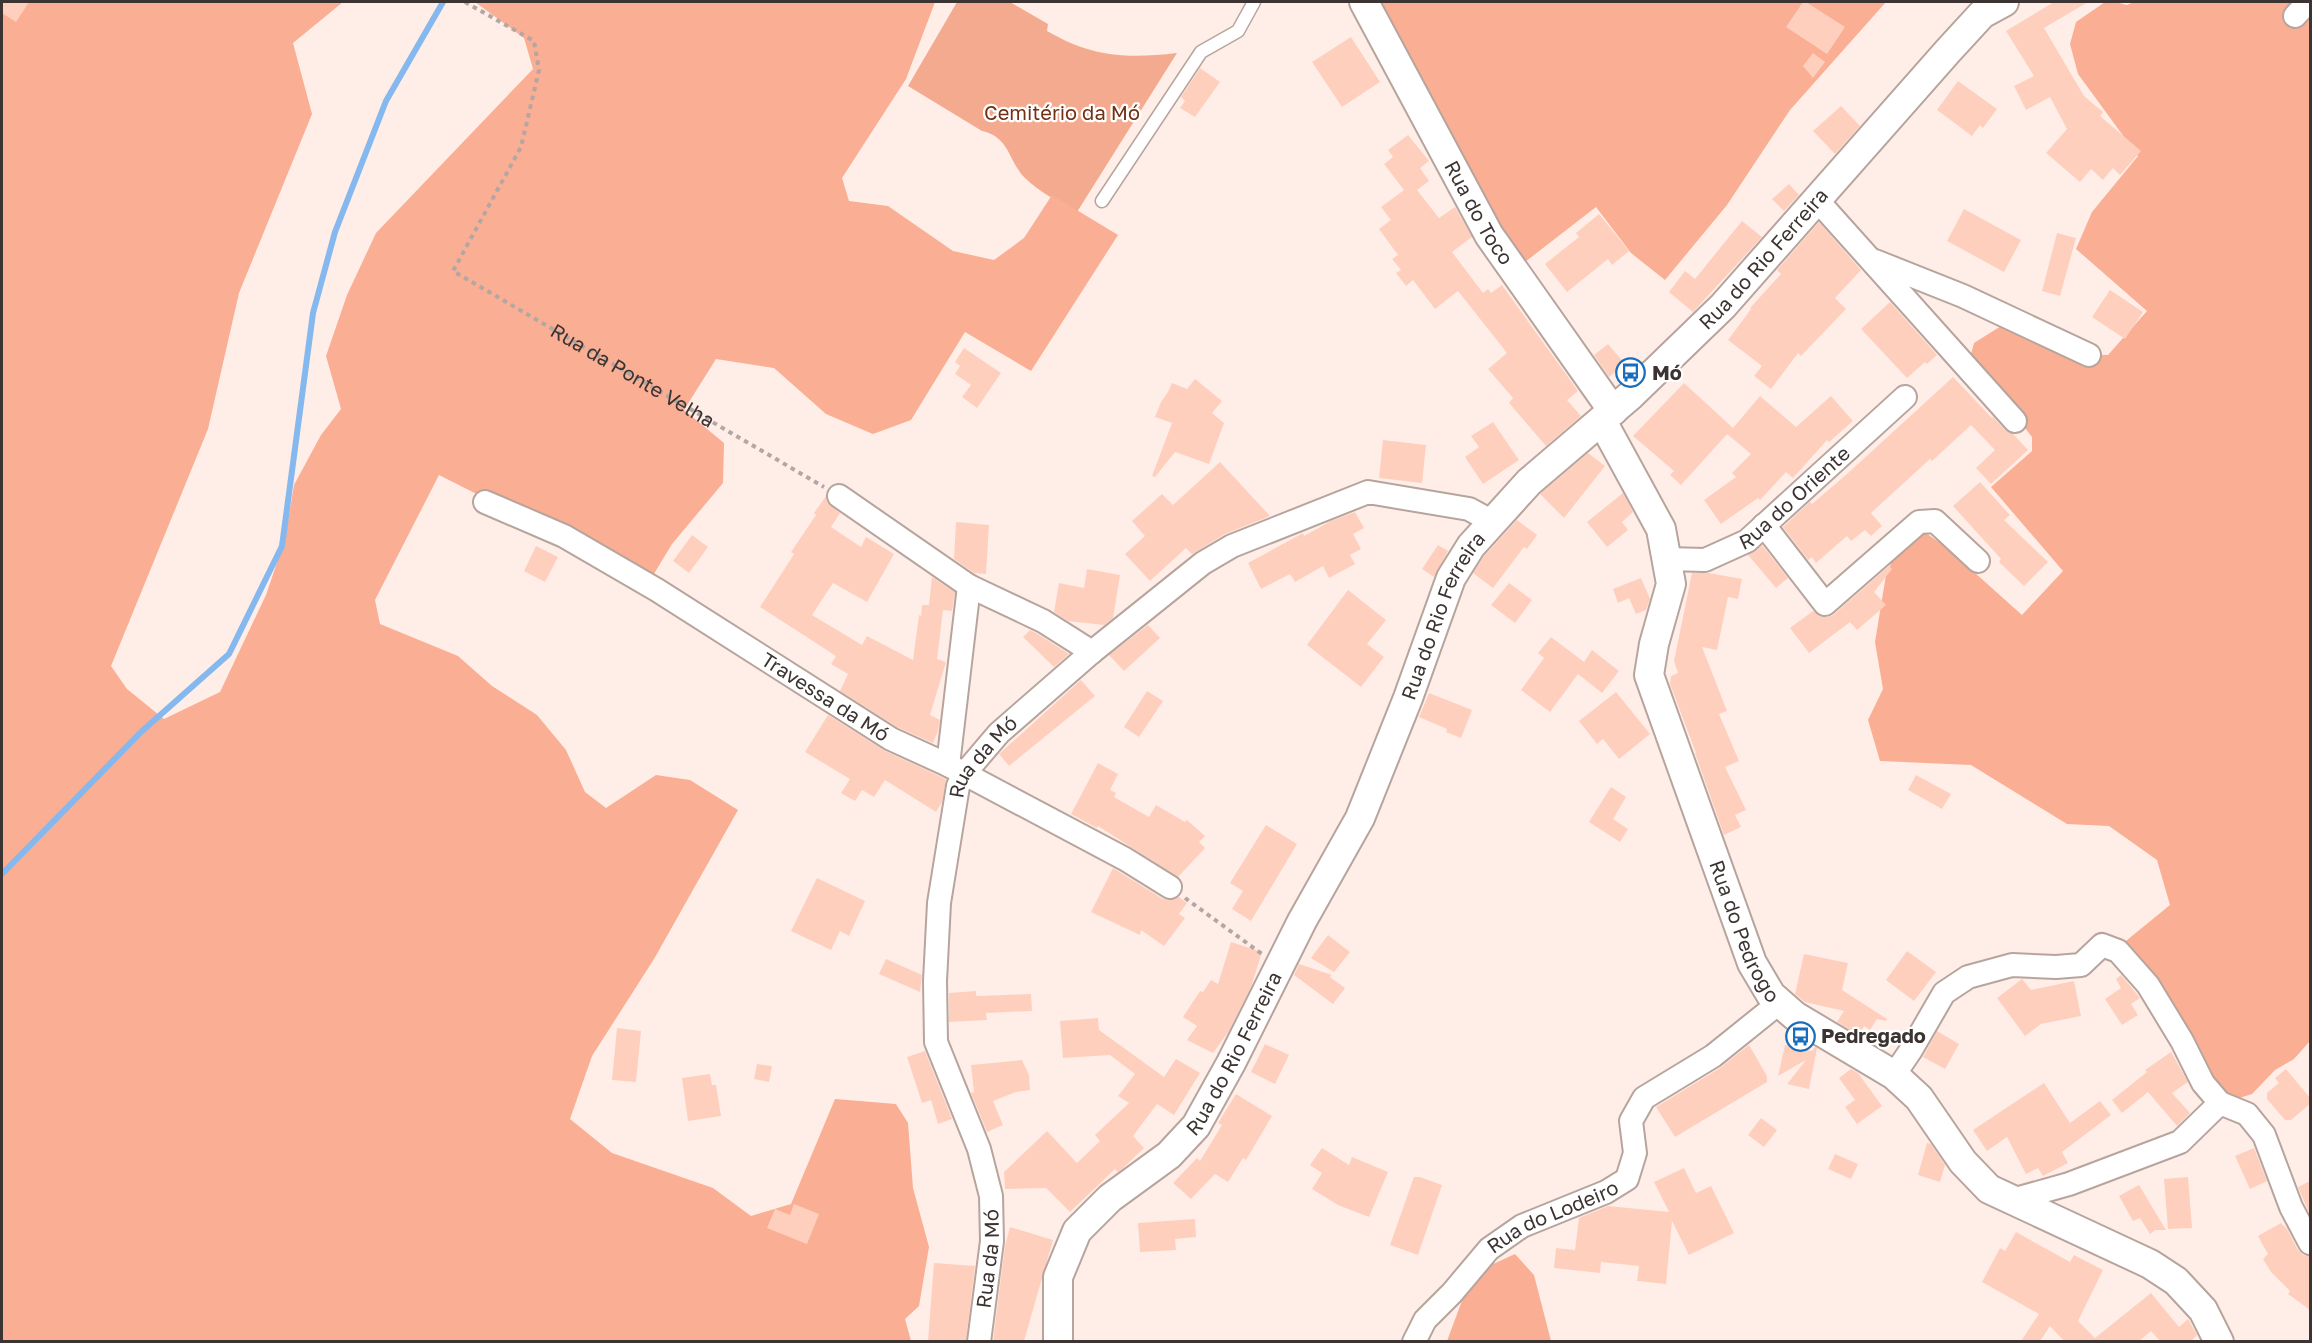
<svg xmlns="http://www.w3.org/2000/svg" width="2312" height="1343" font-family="'Golos Text',sans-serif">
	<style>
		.green { fill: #f4aa8e }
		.forest { fill: #faae93 }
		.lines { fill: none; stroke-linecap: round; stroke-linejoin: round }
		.stream { stroke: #84b8ef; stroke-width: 6 }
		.building { fill: #ffcfbe }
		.service-casing { stroke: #b7a49d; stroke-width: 15 }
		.minor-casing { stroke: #b7a49d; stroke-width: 26 }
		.tertiary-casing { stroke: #b7a49d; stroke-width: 32 }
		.path { stroke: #b4a6a2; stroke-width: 4; stroke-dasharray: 4.5 4.5; stroke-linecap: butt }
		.service { stroke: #fff; stroke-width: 12 }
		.minor { stroke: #fff; stroke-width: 22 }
		.tertiary { stroke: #fff; stroke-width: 28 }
		.labels { text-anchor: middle; stroke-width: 4.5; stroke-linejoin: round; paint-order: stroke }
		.park-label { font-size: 20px; fill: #733015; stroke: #fff }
		.street-label { font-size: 20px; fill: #3c3432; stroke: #fff }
		.poi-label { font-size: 20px; font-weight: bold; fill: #3c3432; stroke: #fff; text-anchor: start }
	</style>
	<rect width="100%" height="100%" fill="#ffeee8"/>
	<path class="green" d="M957 2H1010L1048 24 1047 31C1092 57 1126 59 1177 53L1077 212C1059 202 1039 192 1025 178 1008 161 1010 137 982 131L908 86Z"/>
	<g class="forest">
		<path d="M2 2H343L293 43 312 114 239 293 208 429 111 666 127 689 164 719 220 692 266 595 285 539 294 485 321 435 341 409 326 356 347 295 376 233 533 69 524 38 475 2H935L906 79 842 178 849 201 888 206 953 251 994 260 1024 238 1052 195 1118 235 1031 371 965 332 911 420 873 434 826 414 774 368 716 359 684 410 724 443 723 483 672 544 649 582 618 555 570 526 526 519 439 475 375 600 380 624 458 656 492 686 537 715 566 750 585 792 606 808 656 775 690 780 738 810 654 959 592 1056 570 1119 612 1153 713 1188 751 1216 791 1204 835 1099 896 1104 908 1123 913 1188 929 1247 919 1306 905 1319 911 1341 2 1342Z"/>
		<path d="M1377 2H1886L1790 110 1727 205 1665 280 1631 253 1596 207 1525 262 1497 226Z"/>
		<path d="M2105 2H2115L2127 5 2134 2H2287L2307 9 2310 20V1041L2294 1059 2275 1070 2252 1094 2236 1099 2216 1089 2121 945 2170 905 2157 860 2109 826 2067 824 1971 765 1880 761 1868 720 1883 689 1875 642 1886 575 1901 541 1923 531 1946 547 2022 615 2063 571 1991 487 2032 451V437L1970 358 1974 343 2001 326 2064 354 2108 355 2147 311 2076 249 2092 212 2138 156 2078 74 2070 44 2076 22Z"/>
		<path d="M1515 1254 1534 1275 1551 1341H1447L1463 1298 1491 1265Z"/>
	</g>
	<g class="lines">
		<path class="stream" d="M2 874 141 732 229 654 282 546 313 313 335 232 386 101 443 2"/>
	</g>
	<g class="building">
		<path d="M2 2H29L16 22 2 13Z"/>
		<path d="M1803 2H1806L1845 27 1827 54 1786 27Z"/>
		<path d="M2054 2H2088L2044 28 2084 96 2103 112 2100 116 2141 151 2120 175 2113 168 2103 180 2091 169 2080 182 2046 153 2067 129 2050 97 2026 110 2014 86 2034 76 2006 31Z"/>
		<path d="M1351 37 1380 82 1342 107 1312 62Z"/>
		<path d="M1813 53 1825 62 1813 78 1803 66Z"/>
		<path d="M1200 68 1220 82 1195 117 1180 108 1185 101 1181 97Z"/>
		<path d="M1958 81 1997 109 1983 128 1980 125 1972 136 1937 110Z"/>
		<path d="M1841 106 1860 126 1835 154 1813 131Z"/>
		<path d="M1408 135 1429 161 1420 168 1429 181 1417 190 1439 218 1455 207 1472 237 1452 252 1483 293 1488 289 1491 293 1502 285 1578 391 1567 400 1581 416 1546 446 1509 403 1513 398 1488 369 1507 353 1458 291 1435 309 1413 280 1406 286 1396 273 1401 270 1392 259 1398 255 1379 229 1391 220 1381 207 1404 190 1384 164 1393 157 1388 150Z"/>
		<path d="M1789 184 1799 195 1784 211 1772 199Z"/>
		<path d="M1964 209 2021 240 2004 272 1947 241Z"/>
		<path d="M1599 214 1629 251 1612 265 1608 259 1567 292 1545 264 1579 237 1576 233Z"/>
		<path d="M1742 221 1762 237 1693 312 1669 292 1685 271 1695 279Z"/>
		<path d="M1819 222 1861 270 1835 298 1846 309 1801 356 1798 353 1771 389 1754 376 1762 366 1728 340 1751 309 1750 308 1781 274 1777 270Z"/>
		<path d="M2057 233 2076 238 2060 296 2042 291Z"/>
		<path d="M2110 290 2143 312 2125 339 2092 317Z"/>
		<path d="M1890 302 1937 355 1927 364 1925 362 1907 378 1861 329Z"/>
		<path d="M1608 344 1625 364 1609 377 1594 355Z"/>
		<path d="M964 348 1001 373 977 408 962 397 971 385 955 374 960 366 955 362Z"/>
		<path d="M1953 377 1992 418 1993 417 2005 430 2013 434 2028 450 1991 484 1976 468 1995 450 1971 425 1932 461 1930 459 1871 513 1882 526 1871 536 1865 530 1851 541 1847 536 1816 563 1812 557 1808 560 1783 527 1810 502 1812 504 1847 474Z"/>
		<path d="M1195 379 1222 401 1212 413 1224 423 1209 464 1175 452 1155 477 1152 476 1172 423 1155 417 1161 402 1168 392 1172 383 1187 389Z"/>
		<path d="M1684 383 1733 428 1760 396 1796 427 1831 396 1853 421 1829 442 1827 440 1793 478 1786 472 1760 500 1758 498 1721 524 1704 500 1736 477 1732 473 1751 454 1727 434 1729 432 1681 485 1670 475 1674 471 1633 436Z"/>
		<path d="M1493 422 1519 460 1483 484 1465 457 1479 447 1471 436Z"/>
		<path d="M1383 440 1426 445 1422 483 1379 478Z"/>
		<path d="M1588 453 1605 466 1564 518 1540 494Z"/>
		<path d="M1220 462 1270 516 1225 534 1192 554 1186 548 1150 581 1125 554 1145 536 1132 521 1162 494 1173 505Z"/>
		<path d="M1980 482 2010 515 2004 520 2048 562 2024 586 1999 562 2001 559 1953 506Z"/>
		<path d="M1623 493 1633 512 1622 522 1628 530 1607 547 1587 522Z"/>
		<path d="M826 496 827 502 840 513 831 527 861 547 866 537 894 554 867 602 833 583 812 615 862 645 867 636 913 660 919 615 921 616 922 605H929L932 577 955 592 952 611 943 610 937 659 946 662 930 715 940 720 938 731 933 743 897 727 840 691 848 674 831 664 836 656 760 607 794 554 791 552 816 515 814 513Z"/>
		<path d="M1355 512 1364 528 1353 534 1361 549 1350 555 1355 564 1329 578 1323 566 1295 582 1290 574 1261 589 1248 563 1303 533 1304 536 1331 521Z"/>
		<path d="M1517 520 1537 535 1527 549 1524 547 1493 588 1473 573 1484 556Z"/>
		<path d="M956 522 989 525 986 574 974 573 954 559Z"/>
		<path d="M692 535 708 547 689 573 673 561Z"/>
		<path d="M1438 545 1448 551 1434 577 1422 569Z"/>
		<path d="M1762 545 1788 578 1776 588 1748 555Z"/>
		<path d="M536 546 558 557 545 582 524 571Z"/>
		<path d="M1889 566 1892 569 1874 592 1886 605 1857 630 1850 622 1809 653 1790 628 1813 611 1821 617H1827L1833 615Z"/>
		<path d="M1087 569 1120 575 1113 618 1104 625 1068 621 1054 612 1059 583 1084 588Z"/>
		<path d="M1692 573H1709L1742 579 1738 599 1728 597 1717 650 1702 647 1727 711 1719 714 1739 761 1725 767 1746 810 1735 815 1741 827 1724 835 1695 753H1696L1670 684 1671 676 1678 673 1674 661Z"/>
		<path d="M1641 578 1650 599 1646 610 1636 614 1629 598 1618 603 1613 589Z"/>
		<path d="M1509 583 1532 600 1515 623 1491 605Z"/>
		<path d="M1348 590 1386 620 1367 644 1384 657 1361 687 1307 645Z"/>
		<path d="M1148 625 1160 638 1124 671 1109 655Z"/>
		<path d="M1030 630 1036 633 1069 654 1054 667 1023 637Z"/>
		<path d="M1551 637 1584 662 1592 650 1619 671 1602 693 1578 674 1550 712 1521 690 1544 658 1538 653Z"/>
		<path d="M1081 680 1095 696 1009 766 999 754Z"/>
		<path d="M1147 691 1163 701 1139 737 1124 727Z"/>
		<path d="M1616 692 1650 734 1619 759 1603 739 1597 744 1579 721Z"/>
		<path d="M1429 693 1472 710 1461 738 1446 732 1447 729 1419 717Z"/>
		<path d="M828 715 885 751 946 779 942 802 936 812 885 780 874 797 862 790 855 801 841 793 850 779 805 752Z"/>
		<path d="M1098 763 1118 774 1110 790 1116 793 1114 797 1149 817 1156 805 1185 822 1187 820 1205 836 1199 842 1205 848 1178 877 1098 826 1097 828 1071 814Z"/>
		<path d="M1916 775 1951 794 1942 809 1908 790Z"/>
		<path d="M1611 787 1626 797 1613 819 1628 829 1620 842 1589 822Z"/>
		<path d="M1266 825 1297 844 1251 921 1232 909 1243 891 1230 883Z"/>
		<path d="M1113 868 1163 899 1170 900 1179 897 1187 903 1179 914 1185 918 1164 946 1141 930 1140 935 1091 912Z"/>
		<path d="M817 878 865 901 849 936 840 931 831 950 791 931Z"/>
		<path d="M1328 935 1350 952 1334 972 1311 958Z"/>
		<path d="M1231 942 1262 952 1251 987 1229 1031 1213 1053 1187 1040 1197 1026 1183 1017 1200 991 1203 992 1211 980 1218 984Z"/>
		<path d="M1907 951 1936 972 1914 1001 1886 980Z"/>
		<path d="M1804 954 1848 963 1842 990 1887 1019 1886 1021 1877 1019 1870 1030 1864 1026 1859 1035 1837 1022 1844 1011 1805 1002 1795 994Z"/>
		<path d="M886 959 922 975 920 992 879 974Z"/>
		<path d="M1299 964 1332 975 1330 977 1345 988 1333 1004 1294 975Z"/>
		<path d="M2121 975 2140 998 2131 1004 2138 1015 2122 1025 2105 999 2121 988 2116 979Z"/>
		<path d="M2022 979 2031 990 2074 981 2081 1016 2041 1024 2025 1036 1997 998Z"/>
		<path d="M976 991V996L1031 994 1032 1011 986 1013 987 1020 949 1022V993Z"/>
		<path d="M1098 1018 1099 1030 1164 1077 1176 1059 1200 1073 1174 1115 1157 1104 1133 1136 1144 1148 1122 1169 1118 1172 1115 1169 1070 1212 1046 1188 1005 1189 1004 1172 1047 1131 1077 1163 1100 1141 1095 1135 1129 1103 1118 1096 1135 1074 1110 1055 1063 1058 1060 1021Z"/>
		<path d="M617 1028 641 1031 636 1082 612 1080Z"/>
		<path d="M1937 1031 1959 1044 1945 1069 1923 1057Z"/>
		<path d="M1265 1044 1289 1055 1275 1084 1251 1072Z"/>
		<path d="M1749 1045 1767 1076V1082L1675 1137 1656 1107 1720 1068Z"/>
		<path d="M1785 1045 1812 1051 1815 1047 1817 1048 1809 1089 1787 1084 1806 1060 1778 1076Z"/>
		<path d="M925 1051 952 1119 938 1124 931 1100 922 1103 907 1057Z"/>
		<path d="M2171 1052 2188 1082 2172 1093 2190 1113 2177 1126 2148 1092 2122 1113 2112 1100 2147 1072 2145 1070Z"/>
		<path d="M1022 1060 1029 1075 1030 1090 1016 1092 993 1101 1003 1125 987 1132 971 1093 974 1092 971 1065Z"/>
		<path d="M757 1064 772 1066 769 1082 754 1079Z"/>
		<path d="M1851 1069 1858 1073 1882 1106 1857 1124 1845 1107 1855 1100 1839 1078Z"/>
		<path d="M2286 1069 2310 1098V1104L2291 1120H2285L2267 1099V1093L2279 1083 2275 1078Z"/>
		<path d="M710 1074 712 1085H716L721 1116 688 1121 682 1078Z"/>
		<path d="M2044 1083 2070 1123 2100 1101 2111 1115 2062 1152 2068 1163 2043 1176 2038 1168 2026 1174 2007 1137 1987 1151 1973 1130Z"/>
		<path d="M1236 1094 1272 1116 1246 1160 1243 1158 1228 1182 1215 1174 1191 1199 1173 1183 1197 1158 1200 1161 1222 1125 1218 1123Z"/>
		<path d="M1761 1118 1777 1130 1764 1147 1748 1135Z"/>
		<path d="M1927 1143 1931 1144 1945 1165 1940 1182 1918 1175Z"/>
		<path d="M1322 1148 1349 1165 1352 1157 1388 1172 1369 1217 1338 1205 1312 1189 1322 1173 1310 1165Z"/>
		<path d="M2254 1148 2267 1181 2250 1189 2235 1156Z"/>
		<path d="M1835 1154 1858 1164 1851 1179 1828 1169Z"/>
		<path d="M1684 1168 1696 1193 1711 1186 1734 1233 1689 1255 1672 1221 1666 1284 1637 1281 1639 1266 1601 1262 1600 1273 1554 1268 1556 1248 1575 1250 1579 1218 1608 1206 1669 1212 1654 1182Z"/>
		<path d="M1414 1177H1420L1442 1185 1418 1255 1390 1245Z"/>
		<path d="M2188 1177 2192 1228 2168 1229 2164 1179Z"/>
		<path d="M2310 1181V1215L2298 1187Z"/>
		<path d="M2139 1185 2166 1230H2155L2150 1234 2140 1218 2133 1221 2119 1196Z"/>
		<path d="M794 1204 819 1214 807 1244 767 1228 775 1209 790 1215Z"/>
		<path d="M1195 1219 1196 1237 1175 1239 1176 1250 1140 1252 1138 1223Z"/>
		<path d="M2281 1223 2287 1229 2298 1250 2303 1255 2310 1256V1310L2288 1294 2290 1291 2271 1272 2263 1259 2268 1254 2258 1236Z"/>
		<path d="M1010 1227 1053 1240 1024 1341H993L1005 1246Z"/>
		<path d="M2016 1232 2070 1262 2074 1255 2103 1270 2078 1321 2095 1338 2151 1293 2179 1327 2188 1319 2197 1335 2191 1341H2160L2151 1331 2139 1341H2064L2050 1326 2040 1341H2021L2039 1314 1982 1282 2000 1248 2005 1251Z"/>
		<path d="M934 1263 975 1266 966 1341H928Z"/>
	</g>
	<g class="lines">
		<defs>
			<path id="service" d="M1102 201 1201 52 1238 31 1254 2"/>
			<g id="minor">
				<path d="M2295 16 2308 2"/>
				<path d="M1817 200 2015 421"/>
				<path d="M1875 261 1963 296 2089 355"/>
				<path d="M839 496 969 586 1043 621 1092 652"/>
				<path id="s2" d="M485 502 564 536 657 590 891 739 948 765 1125 859 1170 887"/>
				<path d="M1764 525 1825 604 1919 522 1935 521 1978 561"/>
				<path id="s3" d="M1667 559 1705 560 1747 541 1905 397"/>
				<path d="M948 765 969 586"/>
				<path d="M1894 1075 1911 1050 1944 993 1968 977 2012 965 2056 967 2081 965 2102 945 2118 951 2148 985 2182 1041 2203 1083 2220 1103"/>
				<path d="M2012 1200 2069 1184 2180 1142 2220 1103 2247 1114 2264 1135 2291 1207 2310 1243"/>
				<path id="s4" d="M979 1342 992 1241 991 1196 979 1149 936 1042 935 981 939 903 958 786 964 774 999 733 1092 652 1203 563 1232 546 1368 492 1469 509 1493 522"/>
				<path id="s5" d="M1414 1342 1425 1320 1452 1293 1489 1249 1522 1226 1606 1192 1627 1179 1635 1153 1631 1121 1644 1098 1713 1056 1779 1003"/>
			</g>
			<g id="tertiary">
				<path id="s6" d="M1364 2 1489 235 1613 411"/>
				<path id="s7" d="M1602 421 1661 529 1671 584 1654 644 1649 675 1752 963 1771 995 1795 1016 1894 1075 1919 1098 1963 1162 1989 1189 2150 1264 2176 1281 2203 1310 2219 1342"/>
				<path id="s8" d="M1058 1342V1277L1077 1231 1110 1198 1169 1155 1196 1126 1231 1063 1302 921 1360 818 1408 698 1451 578 1471 546 1529 482 1631 395 1723 306 1948 51 1982 14 2004 2"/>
			</g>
		</defs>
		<use href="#service" class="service-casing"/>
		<use href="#minor" class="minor-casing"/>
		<use href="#tertiary" class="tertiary-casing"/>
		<g class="path">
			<path id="s1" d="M465 2 534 41 539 70 521 147 453 271 824 487"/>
			<path d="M1185 898 1262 954"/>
		</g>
		<use href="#service" class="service"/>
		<use href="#minor" class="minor"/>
		<use href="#tertiary" class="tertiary"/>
	</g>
	<defs>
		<symbol id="bus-ring" viewBox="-11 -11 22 22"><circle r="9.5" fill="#fff" stroke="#186ebc" stroke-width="1.5"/><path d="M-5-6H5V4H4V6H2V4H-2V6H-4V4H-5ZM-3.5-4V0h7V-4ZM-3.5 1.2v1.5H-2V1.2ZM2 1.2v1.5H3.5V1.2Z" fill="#186ebc"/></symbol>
	</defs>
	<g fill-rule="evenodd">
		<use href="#bus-ring" x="1614" y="356" width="33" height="33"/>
		<use href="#bus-ring" x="1784" y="1020" width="33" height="33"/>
	</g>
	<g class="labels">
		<g class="park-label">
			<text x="1062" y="120">Cemitério da Mó</text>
		</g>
		<g class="street-label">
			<text dy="7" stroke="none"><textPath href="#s6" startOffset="240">Rua do Toco</textPath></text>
			<text dy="7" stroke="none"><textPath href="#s8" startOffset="1328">Rua do Rio Ferreira</textPath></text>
			<text dy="7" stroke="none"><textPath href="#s1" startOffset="537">Rua da Ponte Velha</textPath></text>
			<text dy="7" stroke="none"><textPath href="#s3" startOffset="148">Rua do Oriente</textPath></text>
			<text dy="7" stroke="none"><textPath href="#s8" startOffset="842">Rua do Rio Ferreira</textPath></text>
			<text dy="7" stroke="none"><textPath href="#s2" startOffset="393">Travessa da Mó</textPath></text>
			<text dy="7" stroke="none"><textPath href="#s4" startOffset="606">Rua da Mó</textPath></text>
			<text dy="7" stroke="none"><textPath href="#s7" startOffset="546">Rua do Pedrogo</textPath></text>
			<text dy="7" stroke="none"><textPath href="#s8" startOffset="356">Rua do Rio Ferreira</textPath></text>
			<text dy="7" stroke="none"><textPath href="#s5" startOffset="192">Rua do Lodeiro</textPath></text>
			<text dy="7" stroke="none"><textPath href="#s4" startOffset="84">Rua da Mó</textPath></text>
		</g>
		<g class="poi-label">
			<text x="1652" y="380">Mó</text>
			<text x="1821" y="1043">Pedregado</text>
		</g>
	</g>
	<rect width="2312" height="1343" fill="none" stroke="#3c3432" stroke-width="6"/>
</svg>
